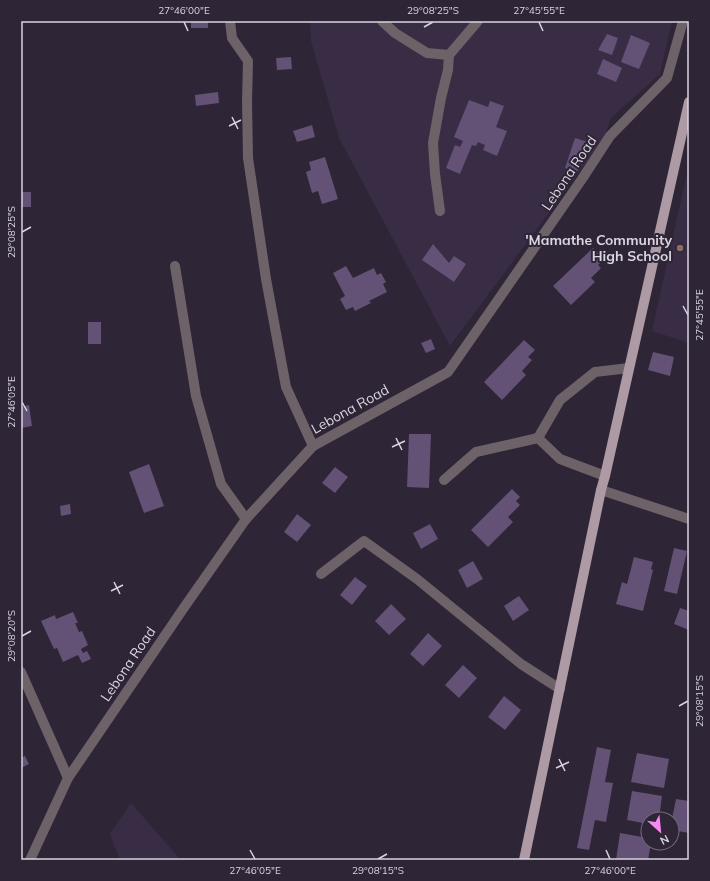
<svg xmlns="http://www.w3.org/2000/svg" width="710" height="881" font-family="Mulish,sans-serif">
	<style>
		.built { fill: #382d44 }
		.building { fill: #635176 }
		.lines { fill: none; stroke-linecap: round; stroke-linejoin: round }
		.minor { stroke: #6c6267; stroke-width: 10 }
		.major { stroke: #ae9aa4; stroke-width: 10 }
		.ticks { fill: none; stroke: #d9d4df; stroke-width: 1.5 }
		.education-dot { fill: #8d6e63; stroke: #2e2536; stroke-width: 1.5 }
		.labels { text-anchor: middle; stroke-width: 4; stroke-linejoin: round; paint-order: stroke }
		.street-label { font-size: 14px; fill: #d9d4df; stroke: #2e2536 }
		.poi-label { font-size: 14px; font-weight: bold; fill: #d9d4df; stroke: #2e2536; text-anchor: end }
		.neatline { fill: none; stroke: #d9d4df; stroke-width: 1.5 }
		.ticks-label { font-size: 10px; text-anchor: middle; fill: #d9d4df }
	</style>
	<rect width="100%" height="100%" fill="#2e2536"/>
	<g class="built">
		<path d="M310 21H672L660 74 611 118 603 140 450 346 339 138 311 41Z"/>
		<path d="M689 164V343L652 331Z"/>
		<path d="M131 803 181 860H120L110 834Z"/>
	</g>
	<g class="building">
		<rect x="191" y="21" width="17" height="7"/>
		<path d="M607 34 618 38 612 55 598 50Z"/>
		<path d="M631 35 650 43 639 69 621 62Z"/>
		<path d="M291 57 292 69 277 70 276 58Z"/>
		<path d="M603 59 622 68 616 82 597 74Z"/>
		<path d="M218 92 219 103 196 106 195 95Z"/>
		<path d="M469 100 488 107 490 101 504 106 496 127 507 131 497 156 483 150 485 145 478 142 476 146 472 145 460 174 446 168 455 145 460 147 463 141 454 137Z"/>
		<path d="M312 125 315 137 297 142 293 131Z"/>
		<path d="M575 138 588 142 577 172 565 168Z"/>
		<path d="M325 157 338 199 322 204 318 191 312 193 306 172 311 170 309 162Z"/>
		<rect x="21" y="192" width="10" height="15"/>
		<path d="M433 244 449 263 454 256 466 264 454 282 422 260Z"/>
		<path d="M593 248 604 259 598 265 601 268 591 278 595 282 571 305 553 286Z"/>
		<path d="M346 266 353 278 374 268 377 275 381 273 386 282 383 284 387 292 369 301 371 303 355 311 353 307 346 310 340 299 345 296 333 273Z"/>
		<rect x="88" y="322" width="13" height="22"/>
		<path d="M431 339 435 349 426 353 421 343Z"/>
		<path d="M524 340 535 350 528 357 532 360 522 371 526 375 502 400 484 382Z"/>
		<path d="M653 352 674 357 670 376 648 370Z"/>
		<path d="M29 405 32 426 21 428V407Z"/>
		<path d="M409 434H431L429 488 407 487Z"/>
		<path d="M149 464 164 506 144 513 129 472Z"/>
		<path d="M335 467 348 477 335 493 322 483Z"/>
		<path d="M512 489 520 497 516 501 520 505 508 517 513 522 488 547 471 530Z"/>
		<path d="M70 504 71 514 61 516 60 506Z"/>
		<path d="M297 514 311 525 297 542 284 532Z"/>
		<path d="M430 524 438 539 421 549 413 533Z"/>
		<path d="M674 548 687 551 677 594 664 591Z"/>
		<path d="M634 557 653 562 651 569 653 570 643 611 616 604 622 582 627 584Z"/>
		<path d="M473 561 483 579 467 588 458 570Z"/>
		<path d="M355 577 367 586 352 605 340 595Z"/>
		<path d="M519 596 529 610 513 621 504 606Z"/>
		<path d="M391 604 406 619 389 635 375 621Z"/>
		<path d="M680 608 689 611V630L674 624Z"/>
		<path d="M73 612 78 623H75L79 632 82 631 88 645 81 649 83 653 87 651 91 659 82 663 78 655 63 662 57 648 54 649 41 621 55 615 56 619Z"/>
		<path d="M428 633 442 646 423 666 410 654Z"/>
		<path d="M463 665 477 678 459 698 445 685Z"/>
		<path d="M504 696 521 710 505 730 488 717Z"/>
		<path d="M597 747 611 750 605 782 613 783 606 822 595 820 589 850 577 848Z"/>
		<path d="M637 753 669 759 664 788 631 782Z"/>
		<path d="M25 756 29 764 21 768V758Z"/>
		<path d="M632 791 662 796 659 819H648V824L627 820Z"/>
		<path d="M676 799 689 801V833L672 830V819Z"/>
		<path d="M620 833 648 838V843H651L648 860H616Z"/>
	</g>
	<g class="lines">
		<g class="minor">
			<path d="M230 21 232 38 248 61 247 102 248 158 266 279 286 387 313 446"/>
			<path d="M382 21 395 33 427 53 449 55"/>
			<path d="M440 211 435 174 433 143 441 98 448 70 449 55 478 21"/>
			<path d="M175 266 196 396 221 484 246 519"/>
			<path d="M605 476 560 459 538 438 560 400 595 372 629 368"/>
			<path d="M444 480 476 452 538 438"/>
			<path d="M601 490 689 519"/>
			<path d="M321 574 364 541 417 579 521 664 560 689"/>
			<path d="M21 672 68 778"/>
			<path d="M30 860 68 778 183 609 246 519 313 446 448 372 582 179 610 136 667 78 683 21"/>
		</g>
		<path class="major" d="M524 860 601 490 605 476 689 102"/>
	</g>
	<path class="ticks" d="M184 22 188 31M539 22 543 31M424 27 433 22M232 117 238 129M229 126 241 120M22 232 31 227M683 306 688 315M22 402 27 411M396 438 402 450M392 447 405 441M114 582 120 594M111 591 123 585M22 636 31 631M679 706 688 701M559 759 565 771M556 768 569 762M250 850 255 859M606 850 610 859M378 859 387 854"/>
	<circle class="education-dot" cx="680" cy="248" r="4"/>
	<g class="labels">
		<g class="street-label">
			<text transform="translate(569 173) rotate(-56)" y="5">Lebona Road</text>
			<text transform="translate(350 409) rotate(-29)" y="5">Lebona Road</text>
			<text transform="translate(128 664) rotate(-56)" y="5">Lebona Road</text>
		</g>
		<g class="poi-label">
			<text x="672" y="245">'Mamathe Community<tspan x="672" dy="16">High School</tspan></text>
		</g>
	</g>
	<rect width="710" height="881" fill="none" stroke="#2e2536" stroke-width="44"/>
	<g transform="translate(660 831) rotate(153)"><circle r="19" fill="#2e2536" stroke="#726b7a"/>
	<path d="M0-3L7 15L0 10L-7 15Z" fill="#f489f0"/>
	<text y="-6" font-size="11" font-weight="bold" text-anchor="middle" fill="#d9d4df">N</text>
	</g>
	<rect x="22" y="22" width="666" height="837" class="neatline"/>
	<g class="ticks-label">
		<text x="184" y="14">27°46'00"E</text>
		<text x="433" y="14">29°08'25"S</text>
		<text x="539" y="14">27°45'55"E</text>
		<text transform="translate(11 232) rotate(-90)" y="4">29°08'25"S</text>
		<text transform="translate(699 315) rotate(-90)" y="4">27°45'55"E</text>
		<text transform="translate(11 402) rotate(-90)" y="4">27°46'05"E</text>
		<text transform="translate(11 636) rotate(-90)" y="4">29°08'20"S</text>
		<text transform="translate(699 701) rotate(-90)" y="4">29°08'15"S</text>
		<text x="255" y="874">27°46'05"E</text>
		<text x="378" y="874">29°08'15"S</text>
		<text x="610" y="874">27°46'00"E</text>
	</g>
</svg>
